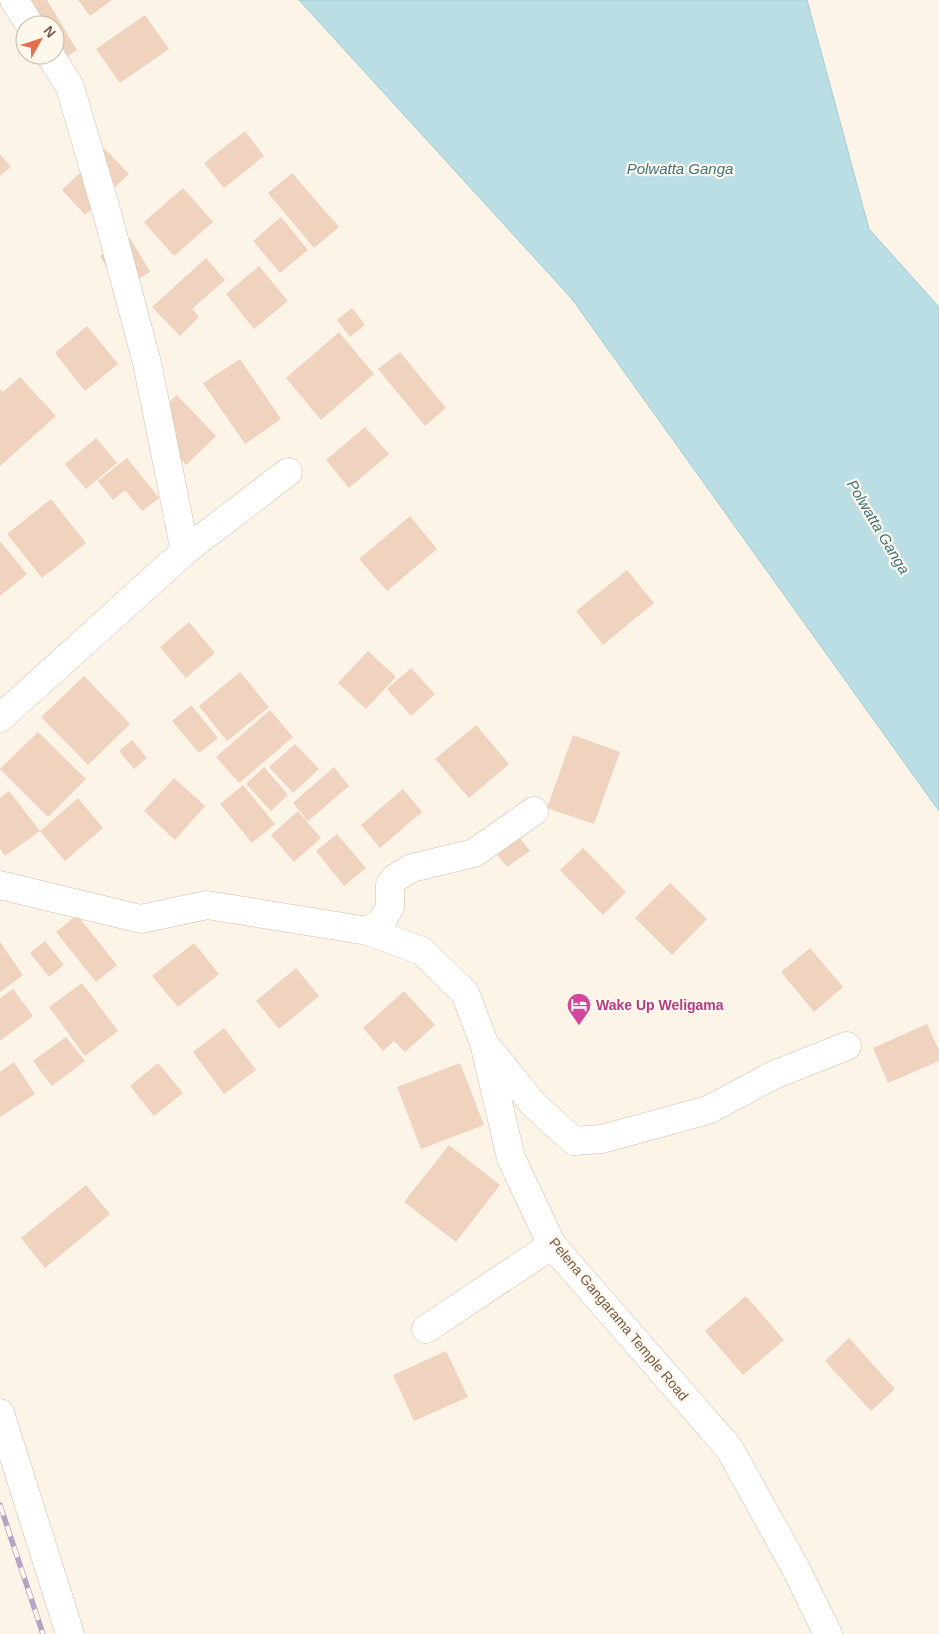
<svg xmlns="http://www.w3.org/2000/svg" width="939" height="1634" font-family="Arial,sans-serif">
	<style>
		.water { fill: #bbdee5; stroke: #a1cdd6 }
		.building { fill: #f0d3be }
		.lines { fill: none; stroke-linecap: round; stroke-linejoin: round }
		.street-casing { stroke: #cfbeaf; stroke-width: 29 }
		.street { stroke: #fff; stroke-width: 28 }
		.rail-casing { stroke: #b7a4c5; stroke-width: 5.5 }
		.rail { stroke: #fef8ec; stroke-width: 4; stroke-dasharray: 11; stroke-linecap: butt }
		.labels { text-anchor: middle; stroke-width: 4.5; stroke-linejoin: round; paint-order: stroke }
		.hotel-label { font-size: 14px; font-weight: bold; fill: #b23c85; stroke: #fef8ec; text-anchor: start }
		.street-label { font-size: 14px; fill: #745b4b; stroke: #fef8ec }
		.water-label { font-size: 15px; font-style: italic; fill: #437580; stroke: #fef8ec }
	</style>
	<rect width="100%" height="100%" fill="#fcf4e6"/>
	<path class="water" d="M299 0H807L869 229 939 307V811L572 299Z"/>
	<g class="building">
		<path d="M31 0H47L77 50 43 71 34 55H55V25H25V40L9 13Z"/>
		<path d="M78 0H112L90 16Z"/>
		<path d="M145 15 169 49 120 83 96 49Z"/>
		<path d="M245 131 264 156 224 188 204 163Z"/>
		<path d="M105 149 129 174 85 215 62 190Z"/>
		<path d="M0 154 11 167 0 176Z"/>
		<path d="M292 173 339 227 314 248 268 193Z"/>
		<path d="M183 188 213 222 174 256 144 222Z"/>
		<path d="M281 217 308 250 280 273 253 241Z"/>
		<path d="M130 238 150 272 120 290 100 256Z"/>
		<path d="M206 258 225 280 192 309 199 317 180 336 152 307Z"/>
		<path d="M259 266 288 301 254 329 226 294Z"/>
		<path d="M352 308 365 325 350 337 337 320Z"/>
		<path d="M87 326 118 364 85 391 55 353Z"/>
		<path d="M339 332 374 374 321 420 286 378Z"/>
		<path d="M400 352 446 408 425 426 378 369Z"/>
		<path d="M240 359 281 419 245 444 203 383Z"/>
		<path d="M20 377 56 416 0 466V389L3 392Z"/>
		<path d="M177 395 216 436 186 465 147 423Z"/>
		<path d="M365 427 389 454 349 488 326 460Z"/>
		<path d="M96 438 117 463 86 489 65 464Z"/>
		<path d="M127 458 159 498 142 511 125 490 113 500 98 481Z"/>
		<path d="M51 499 86 543 42 578 7 534Z"/>
		<path d="M410 516 437 549 387 591 359 559Z"/>
		<path d="M0 541 27 574 0 596Z"/>
		<path d="M627 570 654 603 603 645 576 611Z"/>
		<path d="M189 622 215 653 186 678 160 647Z"/>
		<path d="M368 651 396 677 366 709 338 683Z"/>
		<path d="M411 668 435 694 411 716 387 689Z"/>
		<path d="M240 672 269 707 227 741 199 706Z"/>
		<path d="M84 676 130 724 88 765 41 717Z"/>
		<path d="M191 705 218 738 199 753 172 721Z"/>
		<path d="M270 710 293 737 239 783 216 757Z"/>
		<path d="M476 725 509 764 469 798 435 759Z"/>
		<path d="M38 732 86 779 48 817 0 769Z"/>
		<path d="M573 735 620 752 594 824 547 808Z"/>
		<path d="M132 740 147 758 134 769 119 751Z"/>
		<path d="M295 744 319 769 293 793 269 767Z"/>
		<path d="M264 767 288 795 271 811 246 784Z"/>
		<path d="M334 767 349 786 308 821 293 803Z"/>
		<path d="M174 778 205 806 175 840 144 811Z"/>
		<path d="M243 785 275 824 252 843 220 804Z"/>
		<path d="M403 789 422 812 380 848 361 825Z"/>
		<path d="M9 791 40 831 5 856 0 849V798Z"/>
		<path d="M78 798 103 828 65 861 40 831Z"/>
		<path d="M298 811 321 838 294 862 271 835Z"/>
		<path d="M514 830 530 851 507 867 491 847Z"/>
		<path d="M337 834 366 868 344 886 316 851Z"/>
		<path d="M583 848 626 892 603 915 560 870Z"/>
		<path d="M670 883 707 919 672 955 635 918Z"/>
		<path d="M77 915 117 965 96 982 56 932Z"/>
		<path d="M45 941 64 965 49 977 30 953Z"/>
		<path d="M0 942 23 975 0 992Z"/>
		<path d="M194 943 219 974 178 1007 152 976Z"/>
		<path d="M810 948 843 987 814 1012 781 972Z"/>
		<path d="M296 968 319 996 279 1029 256 1001Z"/>
		<path d="M82 983 118 1031 85 1056 49 1007Z"/>
		<path d="M13 989 33 1016 0 1041V998Z"/>
		<path d="M404 991 435 1025 405 1052 394 1041 383 1051 363 1028Z"/>
		<path d="M927 1024 939 1050V1061L888 1083 873 1048Z"/>
		<path d="M224 1028 256 1070 224 1094 193 1052Z"/>
		<path d="M66 1037 85 1061 52 1086 33 1061Z"/>
		<path d="M14 1062 35 1094 0 1117V1072Z"/>
		<path d="M158 1063 183 1093 154 1116 130 1086Z"/>
		<path d="M460 1063 484 1125 421 1149 397 1087Z"/>
		<path d="M449 1145 500 1185 456 1242 404 1202Z"/>
		<path d="M86 1185 110 1214 45 1268 21 1238Z"/>
		<path d="M746 1296 784 1340 743 1375 705 1331Z"/>
		<path d="M849 1338 895 1389 871 1411 825 1361Z"/>
		<path d="M446 1351 468 1397 414 1421 393 1375Z"/>
	</g>
	<g class="lines">
		<defs>
			<g id="street">
				<path d="M14 0 30 25"/>
				<path d="M50 55 70 87 107 213 147 363 185 551"/>
				<path d="M0 718 185 551 288 472"/>
				<path d="M0 885 141 919 207 905 368 931 422 951 465 993 484 1043 511 1158 552 1245 729 1448 795 1567 828 1634"/>
				<path d="M368 931 381 923 390 907V885L395 878 412 868 474 853 534 811"/>
				<path d="M488 1048 534 1105 574 1141 602 1139 708 1110 776 1074 847 1046"/>
				<path d="M426 1329 552 1245"/>
				<path d="M0 1413 70 1634"/>
			</g>
		</defs>
		<use href="#street" class="street-casing"/>
		<use href="#street" class="street"/>
		<defs>
			<path id="rail" d="M0 1505 43 1634"/>
		</defs>
		<use href="#rail" class="rail-casing"/>
		<use href="#rail" class="rail"/>
	</g>
	<defs>
		<symbol id="hotel-pin" viewBox="-11 -11 22 30"><path d="M0 17L-7.5 6A9.5 9.5 0 1 1 7.5 6Z" fill="#d1479c" stroke="#fef8ec"/><path d="M-6-4.5h1.5V1H6V5H4.5V3h-9V5H-6ZM-4 0a1.8 1.8 0 1 1 3.6 0ZM.5 0V-2.5h3Q6-2.5 6 0Z" fill="#fff"/></symbol>
	</defs>
	<g fill-rule="evenodd">
		<use href="#hotel-pin" x="565" y="991" width="28" height="38"/>
	</g>
	<g class="labels">
		<g class="hotel-label">
			<text x="596" y="1010">Wake Up Weligama</text>
		</g>
		<g class="street-label">
			<text transform="translate(619 1319) rotate(50)" y="5">Pelena Gangarama Temple Road</text>
		</g>
		<g class="water-label">
			<text x="680" y="174">Polwatta Ganga</text>
			<text transform="translate(878 527) rotate(59)" y="5">Polwatta Ganga</text>
		</g>
	</g>
	<g transform="translate(40 40) rotate(50)"><circle r="24" fill="#fef8ec" stroke="#c7b9ac"/>
	<path d="M0-4L9 19L0 12L-9 19Z" fill="#e2724f"/>
	<text y="-8" font-size="14" font-weight="bold" text-anchor="middle" fill="#745b4b">N</text>
	</g>
</svg>
